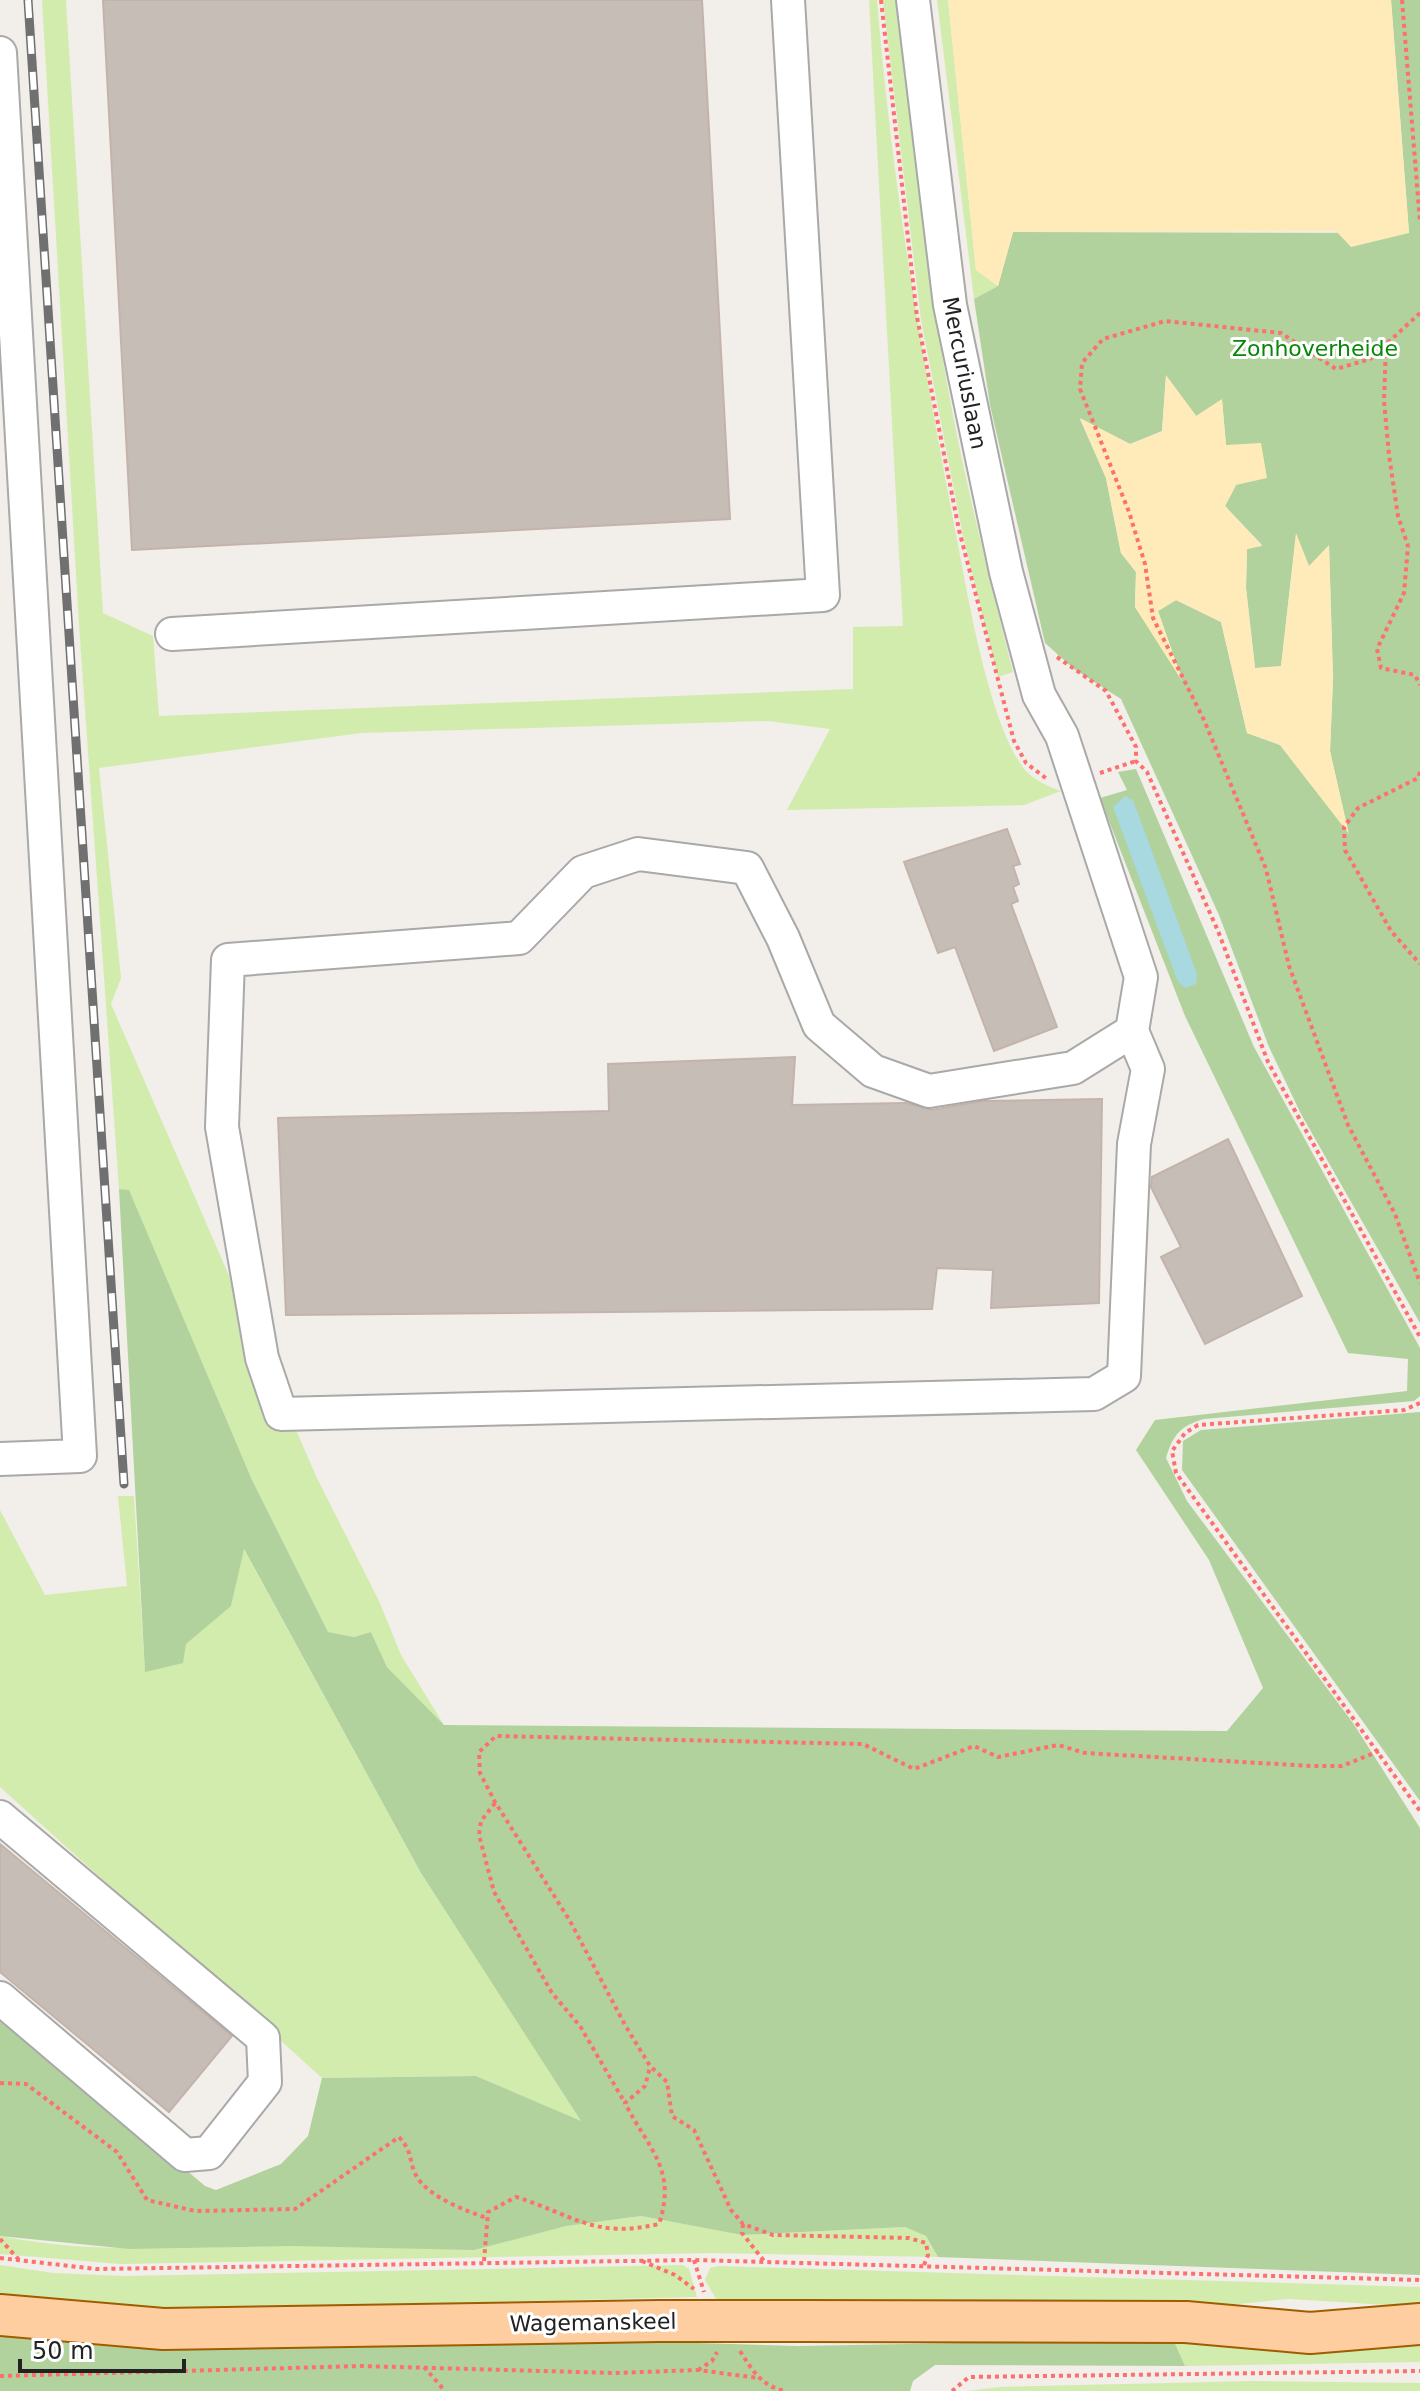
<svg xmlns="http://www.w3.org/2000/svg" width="1420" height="2391" font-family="'DejaVu Sans',sans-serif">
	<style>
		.grass { fill: #d2ecae }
		.forest { fill: #b1d29c; fill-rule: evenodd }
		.sand { fill: #ffebba }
		.water { fill: #a8d8e0 }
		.building { fill: #c7bdb7; stroke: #c4b3aa; stroke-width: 2 }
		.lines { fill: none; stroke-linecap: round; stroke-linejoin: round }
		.minor-casing { stroke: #a9a9a9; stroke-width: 36 }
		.major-casing { stroke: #a05d00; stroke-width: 44 }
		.path { stroke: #fd706e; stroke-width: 4; stroke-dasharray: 4 4; stroke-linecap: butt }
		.minor { stroke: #fff; stroke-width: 32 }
		.major { stroke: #fecea1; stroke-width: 40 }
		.rail-casing { stroke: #707070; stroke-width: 9 }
		.rail { stroke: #fff; stroke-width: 6; stroke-dasharray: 18; stroke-linecap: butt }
		.major-bridge-casing { stroke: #a05d00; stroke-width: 44; stroke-linecap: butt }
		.major-bridge { stroke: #fecea1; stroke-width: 40 }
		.labels { text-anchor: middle; stroke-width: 6; stroke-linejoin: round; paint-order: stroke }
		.park-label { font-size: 22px; fill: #0a8709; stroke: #fff }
		.street-label { font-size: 22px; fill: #222; stroke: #fff }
	</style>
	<rect width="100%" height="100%" fill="#f2eee9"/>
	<g class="grass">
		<path d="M42 0H66L103 613 153 636 159 716 853 689V627L903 626 869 0H877C892 184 923 364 958 545 969 602 990 726 1025 770 1034 780 1049 787 1061 791L1024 805 787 810 830 729 768 721 361 733 99 768 121 978 111 1004 316 1476 379 1601 401 1655 444 1725 387 1667 371 1632 354 1637 328 1632 252 1480 129 1191 119 1189 79 625Z"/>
		<path d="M883 0H897C911 135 926 271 951 405 968 495 991 584 1013 672L998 677 963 536 921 320Z"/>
		<path d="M937 0H948L976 270 998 286 974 299Z"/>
		<path d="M118 1496H134L145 1671 231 1606 243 1548 421 1873 582 2122 476 2076 322 2078 0 1787V1510L45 1595 127 1586Z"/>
		<path d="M641 2216 742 2235 905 2227 926 2236 938 2257 712 2253 121 2264 0 2254V2236C73 2251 150 2249 224 2247 363 2245 504 2235 641 2216Z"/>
		<path d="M0 2265 53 2273 125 2276 683 2265 689 2269 697 2297 83 2312 0 2304Z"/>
		<path d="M718 2266 1420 2287V2307L1289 2299 1197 2308 716 2299 705 2280 710 2268Z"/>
		<path d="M1420 2336V2362L1185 2366 1173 2339Z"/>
		<path d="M1252 2381 1420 2383V2391H967L999 2387Z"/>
	</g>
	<g class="forest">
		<path d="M1391 0H1420V1323L1301 1114 1269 1047 1219 915 1121 699 1074 669 1045 643 990 405 974 299 998 286 1013 232 1409 233ZM1166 376 1197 417 1222 400 1226 445 1236 485 1225 506 1262 545 1247 549 1246 588 1255 668 1281 667 1296 536 1309 567 1329 546 1333 679 1330 751 1348 832 1280 745 1247 733 1221 622 1176 600 1158 611 1181 676 1135 607 1136 572 1121 553 1106 478 1080 419 1130 444 1162 431Z"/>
		<path d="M1136 769 1254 1047 1420 1348V1396L1414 1401 1204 1419C1180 1426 1173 1435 1166 1458L1187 1501 1353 1723 1420 1828V2275L938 2257 926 2236 905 2227 742 2235 641 2216 566 2226 474 2250 291 2246 129 2249 0 2236V2012L205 2186 216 2190 281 2164 308 2136 322 2078 476 2076 581 2121 421 1873 244 1549 231 1606 186 1644 183 1663 145 1672 119 1189 129 1190 252 1480 328 1632 354 1637 371 1632 387 1667 444 1725 1227 1731 1263 1688 1209 1560 1136 1450 1155 1420 1407 1391 1408 1359 1348 1353 1185 1016 1100 798 1127 790 1118 772Z"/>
		<path d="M1420 1412V1801L1182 1470 1183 1441 1201 1430Z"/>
		<path d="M0 2331 497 2337 798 2346 1173 2339 1185 2366 935 2365 913 2381 910 2391H0Z"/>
	</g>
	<g class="sand">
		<path d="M948 0H1391L1409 233 1351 247 1336 231 1013 232 998 286 976 270Z"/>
		<path d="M1166 375 1196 416 1222 399 1226 445 1261 443 1267 478 1236 485 1225 506 1262 546 1247 549 1246 588 1255 668 1281 666 1296 533 1309 566 1329 545 1333 679 1330 751 1349 834 1280 745 1247 733 1221 622 1176 600 1158 611 1182 681 1135 607 1136 572 1121 553 1106 478 1080 418 1130 444 1162 432Z"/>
	</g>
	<path class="water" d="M1125 796 1133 800 1197 974 1196 984 1186 988 1178 982 1113 807Z"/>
	<g class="building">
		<path d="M103 0H702L730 519 132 550Z"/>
		<path d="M1007 829 1020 864 1013 866 1019 884 1013 887 1018 901 1011 904 1057 1027 994 1051 955 947 938 953 904 862Z"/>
		<path d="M795 1057 792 1105 906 1103 931 1110 984 1101 1102 1099 1099 1303 991 1308 993 1270 937 1268 932 1309 286 1315 278 1118 609 1111 608 1064Z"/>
		<path d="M1228 1139 1302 1296 1205 1344 1161 1257 1181 1247 1151 1187 1152 1177Z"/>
		<path d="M0 1844 232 2036 169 2112 0 1972Z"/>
	</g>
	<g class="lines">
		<defs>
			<g id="minor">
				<path d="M913 0 950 305 1006 572 1039 695 1062 736 1141 977 1132 1031 1073 1068 929 1091 873 1071 819 1025 783 938 747 868 638 854 583 872 519 938 228 960 222 1127 262 1358 281 1414 1094 1394 1124 1376 1134 1144 1148 1069 1132 1031"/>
				<path d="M0 53 80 1456 0 1459"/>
				<path d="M172 634 823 595 788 0"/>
				<path d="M0 1817 263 2038 265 2082 209 2153 185 2155 0 1998"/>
			</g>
			<g id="major">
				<path d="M0 2315 163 2329 659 2321"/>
				<path d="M800 2321 1186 2322 1310 2333 1420 2324"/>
			</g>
		</defs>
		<use href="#minor" class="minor-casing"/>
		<use href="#major" class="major-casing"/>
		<g class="path">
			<path d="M881 0 917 317 959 530 1014 741 1026 763 1047 779"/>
			<path d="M1402 0 1420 222"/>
			<path d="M1420 313 1370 359 1336 369 1281 333 1165 321 1103 339 1082 363 1080 389 1129 512 1145 564 1153 618 1204 720 1266 869 1289 966 1348 1125 1395 1214 1420 1283"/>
			<path d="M1386 346 1384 401 1389 455 1398 516 1408 546 1404 593 1377 649 1381 668 1415 675 1420 685"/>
			<path d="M1057 657 1106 691 1136 747V761L1147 772 1218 931 1268 1062 1420 1337"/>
			<path d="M1420 772 1418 778 1358 808 1344 827 1345 850 1391 931 1420 964"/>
			<path d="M1100 773 1136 761"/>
			<path d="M1420 1403 1404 1410 1198 1425 1185 1433 1172 1451 1176 1473 1420 1811"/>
			<path d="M495 1803 481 1821 479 1835 494 1892 552 1993 580 2026 625 2103"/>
			<path d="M0 2083 26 2084 117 2152 147 2200 195 2211 295 2209 399 2137C414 2153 408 2162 417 2177 429 2197 466 2211 487 2218"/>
			<path d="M743 2224 742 2233 764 2261"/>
			<path d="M0 2239 20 2261"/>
			<path d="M0 2258 96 2269 694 2260 1420 2280"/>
			<path d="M694 2260 704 2292"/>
			<path d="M484 2261 488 2212 516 2197C574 2215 593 2239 659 2224 677 2169 649 2150 625 2103L645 2086 650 2067"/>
			<path d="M642 2261 675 2275 694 2289"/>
			<path d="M924 2265 928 2255 926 2243 909 2238 773 2235 743 2224 731 2210 694 2130 672 2116 667 2082 650 2066 625 2025 570 1921 495 1802 480 1773 479 1752 496 1736 863 1744 914 1769 974 1746 998 1757 1058 1745 1085 1753 1312 1766H1342L1379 1751"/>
			<path d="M740 2351C752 2370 761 2386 785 2391"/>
			<path d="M424 2367 445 2391"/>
			<path d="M698 2370 712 2361 717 2352"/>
			<path d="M0 2376 361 2366 615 2373 698 2370 758 2378"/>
			<path d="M952 2391 969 2377 1420 2371"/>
		</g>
		<use href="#minor" class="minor"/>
		<use href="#major" class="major"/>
		<defs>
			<path id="rail" d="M28 0 124 1484"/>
		</defs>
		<use href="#rail" class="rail-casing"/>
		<use href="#rail" class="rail"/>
		<defs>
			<path id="major-bridge" d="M659 2321H800"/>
		</defs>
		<use href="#major-bridge" class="major-bridge-casing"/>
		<use href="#major-bridge" class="major-bridge"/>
	</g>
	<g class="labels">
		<g class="park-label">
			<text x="1315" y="356">Zonhoverheide</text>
		</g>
		<g class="street-label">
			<text transform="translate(965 373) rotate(79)" y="8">Mercuriuslaan</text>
			<text transform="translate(593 2322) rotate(-1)" y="8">Wagemanskeel</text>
		</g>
	</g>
	<path d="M20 2359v12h164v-12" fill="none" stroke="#222222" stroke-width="4"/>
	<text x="32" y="2359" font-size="24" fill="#222222" stroke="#ffffff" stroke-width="6" paint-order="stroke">50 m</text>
</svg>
